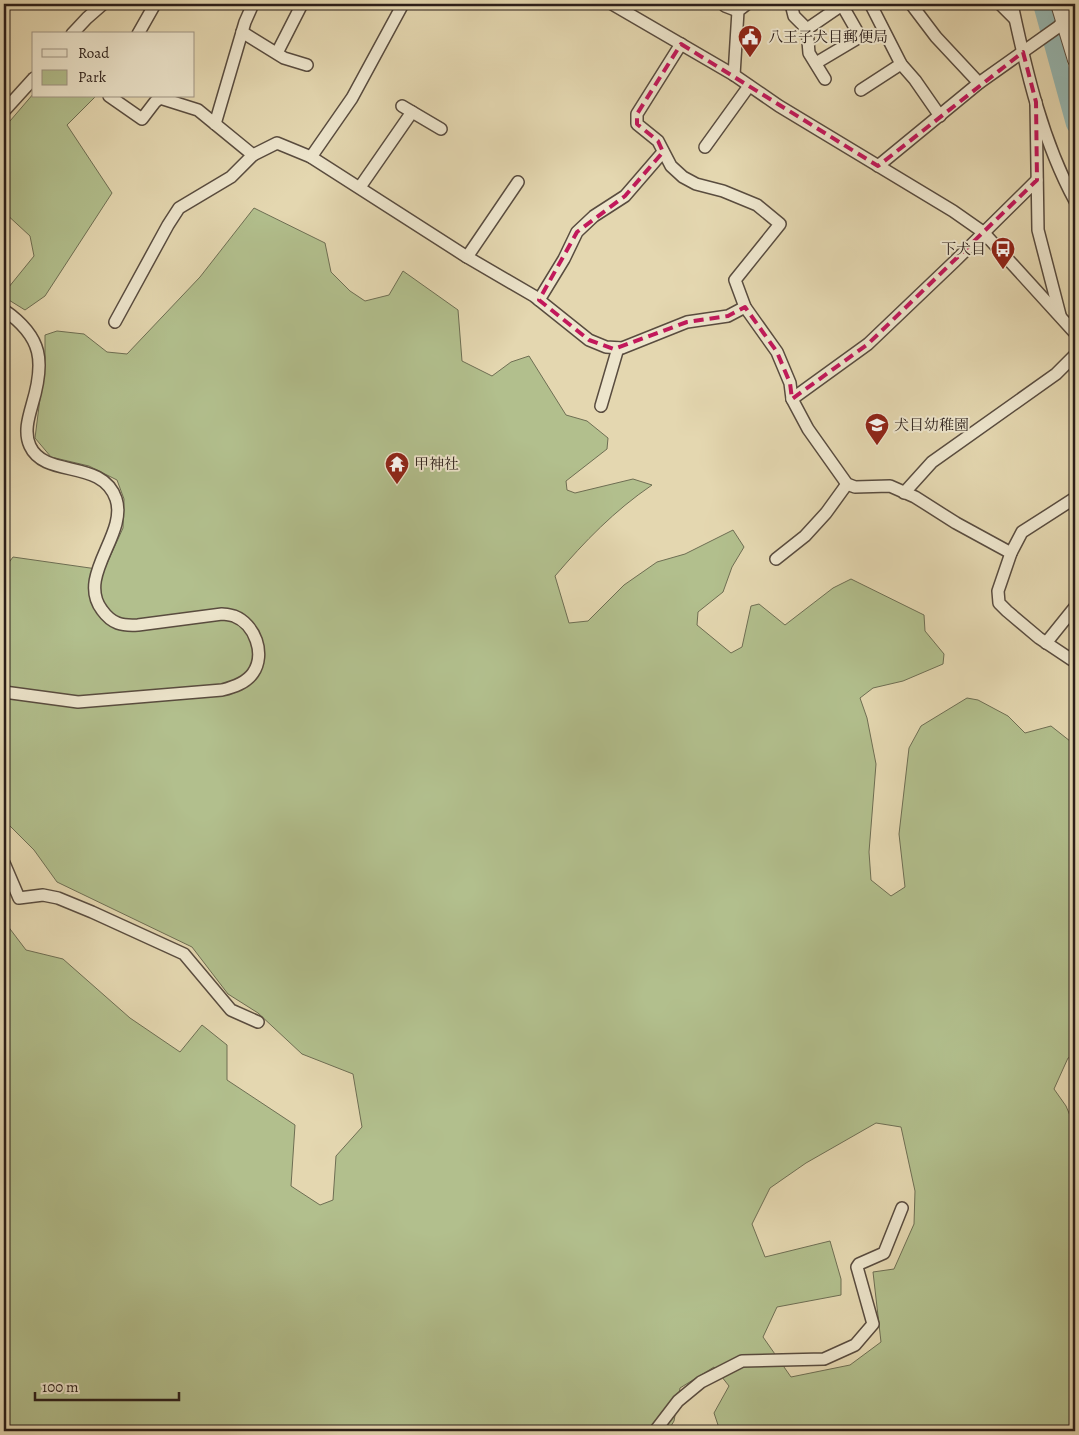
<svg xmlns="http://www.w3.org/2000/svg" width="1079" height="1435" font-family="Alegreya,'Noto Serif JP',serif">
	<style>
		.green { fill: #b2bf8d; stroke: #6e6e53; fill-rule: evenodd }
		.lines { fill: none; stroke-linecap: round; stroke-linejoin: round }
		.river { stroke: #97b8b2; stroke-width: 18 }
		.minor-casing { stroke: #594c3f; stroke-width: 14 }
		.tertiary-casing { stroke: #594c3f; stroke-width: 16 }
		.minor { stroke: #ede5cc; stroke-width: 11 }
		.tertiary { stroke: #ede5cc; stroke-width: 14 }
		.marked { fill: none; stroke: #c2185b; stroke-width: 4; stroke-dasharray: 10 6; stroke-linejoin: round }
		.labels { text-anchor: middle; stroke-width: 4; stroke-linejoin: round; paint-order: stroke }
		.poi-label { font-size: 15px; fill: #2b1e19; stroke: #ede5cc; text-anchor: start }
	</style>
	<rect width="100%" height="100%" fill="#e4d7b0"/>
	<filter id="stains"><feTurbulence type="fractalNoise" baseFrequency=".004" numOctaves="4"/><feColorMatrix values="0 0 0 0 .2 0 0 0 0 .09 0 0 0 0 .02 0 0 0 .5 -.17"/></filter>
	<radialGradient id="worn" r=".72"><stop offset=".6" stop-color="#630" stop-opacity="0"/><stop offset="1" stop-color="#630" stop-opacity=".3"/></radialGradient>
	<g class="green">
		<path d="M34 93V96H96L67 125 112 193 45 296 25 310 4 297V293L34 256 30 236 4 212V128Z"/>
		<path d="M254 208 325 243 331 272 350 291 365 301 389 295 403 271 458 310 462 361 492 376 511 362 529 356 566 415 587 421 608 438 607 449 566 481 567 490 575 493 633 479 652 485C614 511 585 541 555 576L569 623 588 621 624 585 657 562 685 554 733 530 744 547 732 567 723 592 698 612 697 625 731 653 742 647 751 606 759 604 785 625 833 588 851 579 924 615 925 631 944 654 943 664 903 681 873 688 860 698 867 718 876 764 869 852 871 880 891 896 905 887 899 834 909 748 921 726 967 698 978 700 1008 716 1025 733 1051 726 1075 745V1055L1068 1058 1054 1089 1066 1106 1074 1125 1071 1151 1075 1155V1431H720L714 1413 729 1386 714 1367 680 1388 674 1421 668 1431H4V921L26 950 63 959 130 1018 180 1052 202 1025 227 1045V1080L295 1125 291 1186 320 1205 333 1200 336 1156 362 1127 353 1074 302 1054 258 1013 228 994 192 947 57 882 34 850 4 820V707L13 696 4 689V569L13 557 104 570 123 528 124 499 117 480 89 466 51 457 35 438 45 359V335L57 331 84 334 107 352 127 354 200 277ZM876 1123 901 1127 915 1191 914 1224 894 1269 873 1272 881 1342 850 1365 791 1377 763 1337 777 1307 841 1295V1279L830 1241 765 1257 752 1224 770 1188 806 1163Z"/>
	</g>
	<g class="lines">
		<path class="river" d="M1042 4 1075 124"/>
		<defs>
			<g id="minor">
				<path d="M612 4 734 75 779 106 953 211 983 232 1075 333"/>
				<path d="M724 4 725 6 738 11"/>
				<path d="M791 4 794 16 807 29 809 53 825 79"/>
				<path d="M875 4 872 7 901 64 915 80 940 116"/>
				<path d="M911 4 936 37 979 83"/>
				<path d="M1000 4 1014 18"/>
				<path d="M1013 9C1027 74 1043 142 1075 201"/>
				<path d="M807 29 842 5 858 33V38L816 63"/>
				<path d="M242 32 284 58 307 65"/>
				<path d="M72 34 87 18 103 4"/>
				<path d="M138 34 155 4"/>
				<path d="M681 44 637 114V124L658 141 671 166 683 177 696 184 723 191 757 205 780 224 735 280 745 307 777 352 790 383 792 399 808 429 847 484 855 487 890 486 915 497 956 523 1011 553"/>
				<path d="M277 53 302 4"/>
				<path d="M734 75 738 11 747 4"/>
				<path d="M861 90 901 64"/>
				<path d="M109 96 142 119 155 102 160 98 198 110 253 155 277 143 311 157 467 257 534 296 589 340 606 347 622 348 687 322 728 316 745 307"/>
				<path d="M1036 102 1038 230 1060 315"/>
				<path d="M402 106 441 129"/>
				<path d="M4 111 34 78"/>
				<path d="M215 124 245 22 253 4"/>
				<path d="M705 147 749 86"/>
				<path d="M311 157 352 98 403 4"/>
				<path d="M878 166 979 83 1058 27 1071 13 1073 4"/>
				<path d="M360 187 412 112"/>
				<path d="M467 257 518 182"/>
				<path d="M539 300 564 259 577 232 594 216 625 196 663 152"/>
				<path d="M4 310C43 337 45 362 32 405 28 419 24 433 30 446 45 479 102 458 116 499 128 534 76 576 102 610 112 624 122 626 138 625L222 614C226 614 230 615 234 616 255 624 266 654 253 673 246 683 234 687 222 690L78 702 4 692"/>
				<path d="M115 322 168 225 179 208 231 177 253 155"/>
				<path d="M792 399 868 344 955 261 1037 180"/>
				<path d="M601 406 618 348"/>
				<path d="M904 493 932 462 1056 374 1075 355"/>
				<path d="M1075 498 1022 532 1011 553 998 591 999 603 1007 611 1039 638 1075 662"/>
				<path d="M776 559 805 536 826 513 847 484"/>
				<path d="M1046 643 1075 607"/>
				<path d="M4 863 19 898 43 895 58 898 92 912 184 954 231 1010 258 1022"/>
				<path d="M655 1431 678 1401 701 1382 742 1361 824 1359 855 1345 873 1324 857 1267 859 1264 884 1253 902 1208"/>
			</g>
			<path id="tertiary" d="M1058 4 1075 60"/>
		</defs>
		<use href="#minor" class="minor-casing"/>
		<use href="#tertiary" class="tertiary-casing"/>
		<use href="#minor" class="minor"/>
		<use href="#tertiary" class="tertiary"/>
	</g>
	<path class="marked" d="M681 44 878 166 1023 52 1036 102 1037 180 868 344 792 399 790 383 777 352 745 307 728 316 687 322 614 349 589 340 539 300 577 232 625 196 663 152 658 141 637 124V114Z"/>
	<defs>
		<symbol id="civic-pin" viewBox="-11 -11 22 30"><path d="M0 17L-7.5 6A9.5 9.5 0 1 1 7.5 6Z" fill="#8f2418" stroke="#ede5cc"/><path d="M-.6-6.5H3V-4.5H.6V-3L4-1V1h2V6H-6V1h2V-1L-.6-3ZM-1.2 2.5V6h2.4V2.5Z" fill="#fff"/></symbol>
		<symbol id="bus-pin" viewBox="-11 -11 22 30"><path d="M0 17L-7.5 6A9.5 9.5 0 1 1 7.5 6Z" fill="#8f2418" stroke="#ede5cc"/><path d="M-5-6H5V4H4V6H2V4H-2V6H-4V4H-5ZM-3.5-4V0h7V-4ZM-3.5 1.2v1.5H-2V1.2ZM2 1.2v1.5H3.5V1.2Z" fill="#fff"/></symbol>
		<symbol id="school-pin" viewBox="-11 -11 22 30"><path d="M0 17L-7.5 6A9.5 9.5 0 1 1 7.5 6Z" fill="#8f2418" stroke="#ede5cc"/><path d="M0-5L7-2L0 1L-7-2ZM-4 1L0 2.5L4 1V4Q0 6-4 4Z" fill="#fff"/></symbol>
		<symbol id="temple-pin" viewBox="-11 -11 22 30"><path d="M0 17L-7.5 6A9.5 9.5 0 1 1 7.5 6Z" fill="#8f2418" stroke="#ede5cc"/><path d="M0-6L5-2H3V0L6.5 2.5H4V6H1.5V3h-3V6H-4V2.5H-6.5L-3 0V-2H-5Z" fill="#fff"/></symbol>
	</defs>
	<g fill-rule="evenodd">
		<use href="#civic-pin" x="736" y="23" width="28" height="38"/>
		<use href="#bus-pin" x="989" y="235" width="28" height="38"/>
		<use href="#school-pin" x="863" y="411" width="28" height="38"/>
		<use href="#temple-pin" x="383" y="450" width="28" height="38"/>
	</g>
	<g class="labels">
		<g class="poi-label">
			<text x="768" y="42">八王子犬目郵便局</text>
			<text x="986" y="254" text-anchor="end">下犬目</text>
			<text x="894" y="430">犬目幼稚園</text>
			<text x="414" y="469">甲神社</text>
		</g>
	</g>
	<rect width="1079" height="1435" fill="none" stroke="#e4d7b0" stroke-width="20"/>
	<rect x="5" y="5" width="1069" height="1425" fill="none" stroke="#2b1e19" stroke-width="2.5"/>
	<rect x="10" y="10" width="1059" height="1415" fill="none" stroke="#2b1e19"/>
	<rect x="32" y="32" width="162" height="65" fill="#ede5cc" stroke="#9f9584"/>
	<rect x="42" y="49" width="25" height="8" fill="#ede5cc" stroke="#9f9584"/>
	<text x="78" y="58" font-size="15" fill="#2b1e19">Road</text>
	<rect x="42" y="70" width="25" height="15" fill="#b2bf8d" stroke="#9f9584"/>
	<text x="78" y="82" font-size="15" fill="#2b1e19">Park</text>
	<path d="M35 1392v8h144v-8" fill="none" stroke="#2b1e19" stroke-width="2.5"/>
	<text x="42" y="1392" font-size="15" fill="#2b1e19" stroke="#ede5cc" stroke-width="4" paint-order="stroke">100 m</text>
	<rect width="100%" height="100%" filter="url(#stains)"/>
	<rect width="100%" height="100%" fill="url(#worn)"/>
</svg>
